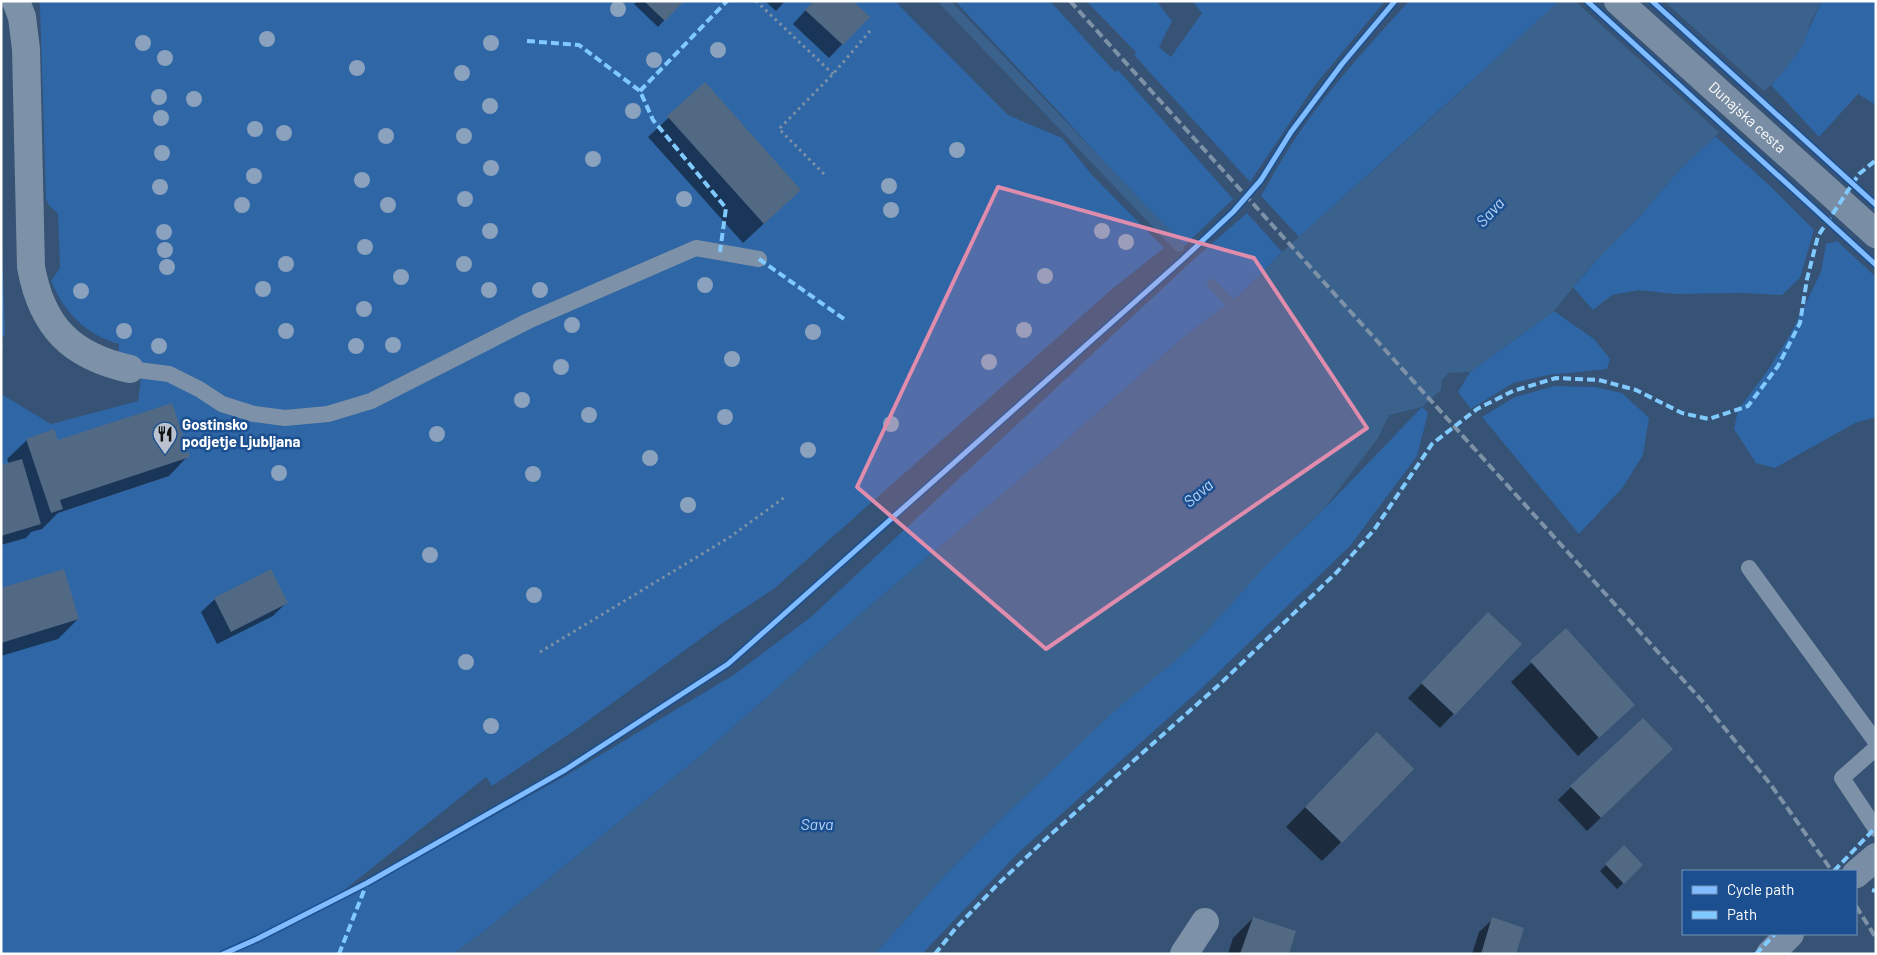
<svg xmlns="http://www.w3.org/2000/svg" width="1877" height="955" font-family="Barlow,sans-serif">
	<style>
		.green { fill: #2f66a5 }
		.water { fill: #3b618d }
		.pier { fill: #365274 }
		.shadow { fill: #0007 }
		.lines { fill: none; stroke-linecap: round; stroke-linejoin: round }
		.stream { stroke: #3b618d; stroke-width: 10 }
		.building { fill: #526984 }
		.path { stroke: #7d92a8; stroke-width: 3; stroke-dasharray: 2.5 4; stroke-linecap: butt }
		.lane { stroke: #7d92a8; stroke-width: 16 }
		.street { stroke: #7d92a8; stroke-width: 28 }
		.secondary { stroke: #798da4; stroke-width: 28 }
		.rail { stroke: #7e92a7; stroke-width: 4; stroke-dasharray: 9 4; stroke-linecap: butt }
		.quiet { stroke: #80caff; stroke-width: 4; stroke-dasharray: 8 4; stroke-linecap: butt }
		.cycleway-casing { stroke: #1b4f8f; stroke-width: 8 }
		.cycleway { stroke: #80bcff; stroke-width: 5 }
		.tree { fill: #8aa2be }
		.marked { fill: #e08cad; fill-opacity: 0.2; stroke: #e08cad; stroke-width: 4; stroke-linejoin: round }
		.labels { text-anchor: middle; stroke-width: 5; stroke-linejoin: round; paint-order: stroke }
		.street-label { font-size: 15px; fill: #fff; stroke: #1b4f8f }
		.poi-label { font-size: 15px; font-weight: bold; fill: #fff; stroke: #1b4f8f; text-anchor: start }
		.water-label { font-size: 16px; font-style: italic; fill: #b5d3f5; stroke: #1b4f8f }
	</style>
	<rect width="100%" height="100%" fill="#365274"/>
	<g class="green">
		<path d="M39 1H895L1008 115 1062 138 1092 175 1164 248 1112 289 775 588 721 624 578 728 492 786 486 777 313 915 567 775 735 674 811 617 1194 259 1247 213 1282 252 1243 292 1184 337 1056 449 872 604 703 754 483 932 453 954H1V394L51 424 138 401 142 371 117 366 119 344C86 335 64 312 51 281L60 268 58 214 49 205 46 199 40 5Z"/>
		<path d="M955 1H1050L1115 72 1118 70 1233 199 1182 248 1058 111Z"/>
		<path d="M1086 1H1160L1158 3 1172 21 1159 47 1171 57 1202 13 1192 1H1385L1315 85 1250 182 1134 55 1136 52Z"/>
		<path d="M1409 1H1555L1557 4 1299 237 1261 196C1273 175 1285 153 1299 133 1331 86 1370 44 1409 1Z"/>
		<path d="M1822 1H1876V105L1858 94 1819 137 1771 85 1798 52Z"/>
		<path d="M1715 136 1769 185 1814 230 1800 278 1782 295 1744 293 1674 294 1639 290 1612 295 1593 310 1573 287 1600 256 1640 216 1679 170Z"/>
		<path d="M1 210 5 334 4 336 1 335Z"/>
		<path d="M1837 241 1876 277V417L1855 423 1775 468 1756 463 1734 429 1738 410 1768 370 1791 333 1821 272 1826 244Z"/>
		<path d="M1554 311 1594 339 1610 359 1607 369 1548 375 1513 383 1471 409 1458 392 1470 372Z"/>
		<path d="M1554 386 1595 387 1622 393 1649 418 1643 455 1623 487 1579 534 1482 417 1515 397Z"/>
		<path d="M1422 407 1428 413 1417 456 1350 546 1204 686 1018 853 922 954H875L933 888 978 841 1324 509Z"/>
	</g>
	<path class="water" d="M1559 1H1822L1811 21 1804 43 1784 71 1771 85 1679 170 1640 216 1587 270 1554 311 1470 372 1449 373 1442 380 1441 390 1422 407 1389 415 1378 438 1324 509 1270 561 1205 633 1181 656 1113 712 978 841 933 888 875 954H453L483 932 703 754 872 604 1056 449 1184 337 1243 292 1282 252 1426 123Z"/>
	<path class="pier" d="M1575 1H1664L1766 93 1721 134Z"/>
	<g class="shadow">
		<path d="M637 1H682L658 27 634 4Z"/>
		<path d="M765 1H785L776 11Z"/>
		<path d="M814 1 868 17 829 58 793 24Z"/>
		<path d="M705 84 800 190 743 243 648 137Z"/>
		<path d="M27 440 57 442 188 456 169 476 58 513 42 529 31 532 26 538 1 545V466L9 464 7 459Z"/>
		<path d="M1 589 78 619 58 639 1 656Z"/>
		<path d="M215 599 286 603 273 616 217 644 201 612Z"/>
		<path d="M1475 627 1520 644 1440 728 1408 698Z"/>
		<path d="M1566 630 1613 724 1578 756 1511 682Z"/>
		<path d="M1357 754 1341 842 1322 861 1286 827Z"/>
		<path d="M1658 763 1587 831 1558 800 1571 787Z"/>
		<path d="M1624 847 1642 865 1617 889 1600 871Z"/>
		<path d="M1253 918 1288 954H1228L1233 938Z"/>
		<path d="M1493 919 1515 954H1472L1479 932Z"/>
	</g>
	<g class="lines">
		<g class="stream">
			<path d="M944 1 1179 247"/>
			<path d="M1212 284 1239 312"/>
		</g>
	</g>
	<g class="building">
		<path d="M644 1H684L665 21Z"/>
		<path d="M814 1H853L870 17 843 45 805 10Z"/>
		<path d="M705 82 801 190 764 224 667 116Z"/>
		<path d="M172 403 190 457 60 500 63 509 51 513 26 439 54 429 58 440Z"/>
		<path d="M22 459 41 524 1 536V465Z"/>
		<path d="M64 569 79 619 1 643V588Z"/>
		<path d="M271 569 288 603 231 632 214 598Z"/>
		<path d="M1488 612 1522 644 1455 715 1421 683Z"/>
		<path d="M1566 628 1635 705 1599 738 1530 661Z"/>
		<path d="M1643 718 1673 749 1601 818 1570 786Z"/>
		<path d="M1377 732 1414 769 1342 843 1305 807Z"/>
		<path d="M1624 845 1643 865 1624 884 1605 864Z"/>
		<path d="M1253 917 1296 931 1289 954H1240Z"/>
		<path d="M1492 917 1524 928 1516 954H1481Z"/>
	</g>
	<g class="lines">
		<g class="path">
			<path d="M756 1 833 74"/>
			<path d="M824 174 779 129 833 74 870 31"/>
			<path d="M1 346 2 345"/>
			<path d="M540 652 730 537 785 497"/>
		</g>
		<g class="lane">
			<path d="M130 369 169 374 199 389 222 404 254 414 285 418 328 414 371 401 528 321 696 248 759 259"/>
			<path d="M1749 568 1876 742"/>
			<path d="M1876 748 1842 778 1876 829"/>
		</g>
		<g class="street">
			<path d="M16 1 22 17 26 49 31 267C42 327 71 356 130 369"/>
			<path d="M1184 954 1205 922"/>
		</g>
		<g class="secondary">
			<path id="s1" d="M1618 1 1876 234"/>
			<path d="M1856 874 1876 857"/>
			<path d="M1770 954 1790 934"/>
		</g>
		<g class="rail">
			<path d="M1070 1 1704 703 1771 785 1832 871"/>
			<path d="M1856 906 1876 938"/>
		</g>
		<g class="quiet">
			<path d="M527 41 579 45 640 91 653 120 726 208 720 252"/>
			<path d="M640 91 727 1"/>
			<path d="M759 259 844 319"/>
			<path d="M1834 871 1876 827"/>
			<path d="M1872 890 1876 891"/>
			<path d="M339 954 367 883"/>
			<path d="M935 954 955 929 997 885 1050 835 1221 683 1337 572 1374 530 1432 444 1477 409 1513 391 1556 378 1599 380 1636 390 1682 413 1709 419 1748 406 1778 366 1800 323 1807 279 1818 236 1859 174 1876 160"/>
			<path d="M1756 954 1775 934"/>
		</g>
		<defs>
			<g id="cycleway">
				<path d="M1587 1 1876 265"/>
				<path d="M1652 1 1876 205"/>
				<path d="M223 954 257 939 367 883 565 770 728 664 1183 259 1233 212 1261 180 1291 132 1342 64 1395 1"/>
			</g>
		</defs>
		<use href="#cycleway" class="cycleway-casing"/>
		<use href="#cycleway" class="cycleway"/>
	</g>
	<g class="tree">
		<circle cx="618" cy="9" r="8"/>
		<circle cx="267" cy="39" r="8"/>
		<circle cx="143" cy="43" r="8"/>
		<circle cx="491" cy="43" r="8"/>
		<circle cx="718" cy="50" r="8"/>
		<circle cx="165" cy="58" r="8"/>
		<circle cx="654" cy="60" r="8"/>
		<circle cx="357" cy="68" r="8"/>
		<circle cx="462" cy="73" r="8"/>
		<circle cx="159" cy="97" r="8"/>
		<circle cx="194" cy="99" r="8"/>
		<circle cx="490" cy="106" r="8"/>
		<circle cx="633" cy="111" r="8"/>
		<circle cx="161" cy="118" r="8"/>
		<circle cx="255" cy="129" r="8"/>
		<circle cx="284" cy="133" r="8"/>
		<circle cx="386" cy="136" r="8"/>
		<circle cx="464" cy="136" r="8"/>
		<circle cx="957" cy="150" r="8"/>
		<circle cx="162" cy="153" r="8"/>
		<circle cx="593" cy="159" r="8"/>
		<circle cx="491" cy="168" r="8"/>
		<circle cx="254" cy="176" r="8"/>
		<circle cx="362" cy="180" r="8"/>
		<circle cx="889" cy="186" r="8"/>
		<circle cx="160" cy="187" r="8"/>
		<circle cx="465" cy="199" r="8"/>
		<circle cx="684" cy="199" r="8"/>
		<circle cx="242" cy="205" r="8"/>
		<circle cx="388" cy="205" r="8"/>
		<circle cx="891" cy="210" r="8"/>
		<circle cx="490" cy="231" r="8"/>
		<circle cx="1102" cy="231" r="8"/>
		<circle cx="164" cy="232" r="8"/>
		<circle cx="1126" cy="242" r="8"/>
		<circle cx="365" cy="247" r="8"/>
		<circle cx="165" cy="250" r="8"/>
		<circle cx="286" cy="264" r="8"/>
		<circle cx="464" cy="264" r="8"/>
		<circle cx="167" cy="267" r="8"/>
		<circle cx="1045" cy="276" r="8"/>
		<circle cx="401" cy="277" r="8"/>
		<circle cx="705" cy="285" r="8"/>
		<circle cx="263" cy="289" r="8"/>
		<circle cx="489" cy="290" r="8"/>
		<circle cx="540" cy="290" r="8"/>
		<circle cx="81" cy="291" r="8"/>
		<circle cx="364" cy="309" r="8"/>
		<circle cx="572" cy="325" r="8"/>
		<circle cx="1024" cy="330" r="8"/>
		<circle cx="124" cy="331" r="8"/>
		<circle cx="286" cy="331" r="8"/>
		<circle cx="813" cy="332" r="8"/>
		<circle cx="393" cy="345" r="8"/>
		<circle cx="159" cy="346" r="8"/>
		<circle cx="356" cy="346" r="8"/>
		<circle cx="732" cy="359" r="8"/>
		<circle cx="989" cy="362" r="8"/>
		<circle cx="561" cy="367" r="8"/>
		<circle cx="522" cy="400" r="8"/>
		<circle cx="589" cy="415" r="8"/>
		<circle cx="725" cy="417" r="8"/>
		<circle cx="891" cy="424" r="8"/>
		<circle cx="437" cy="434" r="8"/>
		<circle cx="808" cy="450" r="8"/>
		<circle cx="650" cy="458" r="8"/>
		<circle cx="279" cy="473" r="8"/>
		<circle cx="533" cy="474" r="8"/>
		<circle cx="688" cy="505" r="8"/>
		<circle cx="430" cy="555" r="8"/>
		<circle cx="534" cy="595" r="8"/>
		<circle cx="466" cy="662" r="8"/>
		<circle cx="491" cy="726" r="8"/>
	</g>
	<path class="marked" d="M998 187 1254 258 1367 428 1046 649 857 487Z"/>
	<defs>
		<symbol id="restaurant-pin" viewBox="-11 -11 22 30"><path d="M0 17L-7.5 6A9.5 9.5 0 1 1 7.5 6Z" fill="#b9c2ce" stroke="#1b4f8f"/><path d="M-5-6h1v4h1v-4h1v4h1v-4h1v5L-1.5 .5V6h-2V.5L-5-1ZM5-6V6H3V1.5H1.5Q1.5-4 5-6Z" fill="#111"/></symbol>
	</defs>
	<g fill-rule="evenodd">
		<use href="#restaurant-pin" x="151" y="420" width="28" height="38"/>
	</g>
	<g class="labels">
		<g class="street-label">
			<text dy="5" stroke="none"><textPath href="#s1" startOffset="174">Dunajska cesta</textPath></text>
		</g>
		<g class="poi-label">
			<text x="182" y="430">Gostinsko<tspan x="182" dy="17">podjetje Ljubljana</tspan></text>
		</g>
		<g class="water-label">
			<text transform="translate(1490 212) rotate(-47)" y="6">Sava</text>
			<text transform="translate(1198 493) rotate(-41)" y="6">Sava</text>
			<text x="817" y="830">Sava</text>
		</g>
	</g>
	<rect width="1877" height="955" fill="none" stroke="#ffffff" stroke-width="5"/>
	<rect x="1682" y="870" width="175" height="65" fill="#1b4f8f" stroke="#7695bc"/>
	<rect x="1692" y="886" width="25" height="8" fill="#80bcff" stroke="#7695bc"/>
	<text x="1727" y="895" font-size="15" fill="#ffffff">Cycle path</text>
	<rect x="1692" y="911" width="25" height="8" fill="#80caff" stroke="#7695bc"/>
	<text x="1727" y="920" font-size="15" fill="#ffffff">Path</text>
</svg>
